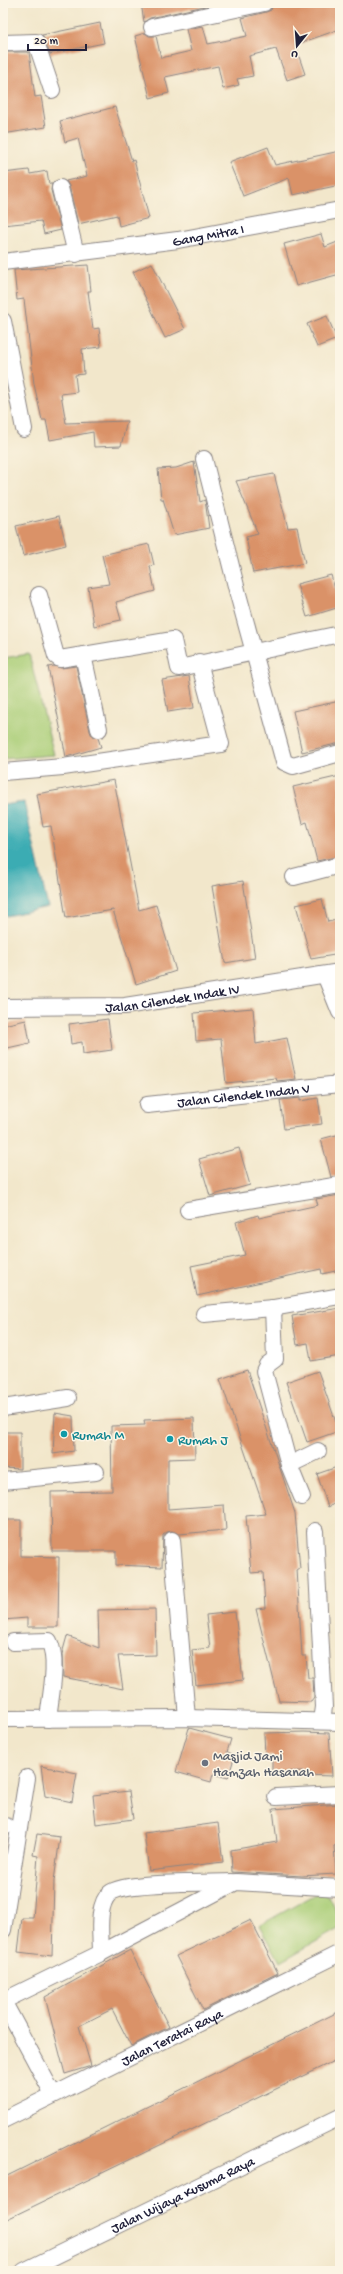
<svg xmlns="http://www.w3.org/2000/svg" width="343" height="2274" font-family="'Gochi Hand',sans-serif">
	<style>
		.green { fill: #a9cd76; stroke: #667858 }
		.water { fill: #3bacb3; stroke: #2e6777 }
		.building { fill: #da9268 }
		.lines { fill: none; stroke-linecap: round; stroke-linejoin: round }
		.minor-casing { stroke: #8a8483; stroke-width: 18 }
		.minor { stroke: #fff; stroke-width: 16 }
		.culture-dot { fill: #0f9aa8; stroke: #fcf5e5; stroke-width: 1.5 }
		.worship-dot { fill: #6b7280; stroke: #fcf5e5; stroke-width: 1.5 }
		.labels { text-anchor: middle; stroke-width: 3; stroke-linejoin: round; paint-order: stroke }
		.street-label { font-size: 14px; fill: #22223b; stroke: #fcf5e5 }
		.culture-label { font-size: 14px; fill: #0d838f; stroke: #fcf5e5; text-anchor: start }
		.worship-label { font-size: 14px; fill: #5b616d; stroke: #fcf5e5; text-anchor: start }
	</style>
	<rect width="100%" height="100%" fill="#fcf5e5"/>
	<filter id="ink" filterUnits="userSpaceOnUse"><feTurbulence type="fractalNoise" baseFrequency=".025" numOctaves="2"/><feDisplacementMap in="SourceGraphic" scale="8" xChannelSelector="R" yChannelSelector="G"/><feConvolveMatrix kernelMatrix="1 2 1 2 8 2 1 2 1" color-interpolation-filters="sRGB"/></filter>
	<filter id="wash" filterUnits="userSpaceOnUse"><feTurbulence type="fractalNoise" baseFrequency=".012" numOctaves="4" result="noise"/><feDisplacementMap in="SourceGraphic" scale="16" xChannelSelector="R" yChannelSelector="G"/><feGaussianBlur stdDeviation="0.9" result="paint"/><feColorMatrix in="noise" values="0 0 0 0 0 0 0 0 0 0 0 0 0 0 0 0 0 1.4 0 .05"/><feComposite in="paint" operator="in"/></filter>
	<g filter="url(#wash)">
		<rect width="100%" height="100%" fill="#f2e7cb"/>
		<g class="green">
			<path d="M29 654 54 755 3 759V658Z"/>
			<path d="M325 1889 340 1920V1928L280 1962 260 1925Z"/>
		</g>
		<path class="water" d="M24 802 48 907 6 916 3 903V805Z"/>
		<g id="blocks">
			<g class="building">
				<path d="M141 3H214V4L150 18 144 22Z"/>
				<path d="M273 3H340V29L295 45 305 74 287 80 276 49 249 56 253 76 237 79 239 85 223 89 218 66 165 77 169 93 150 98 135 36 145 33 149 36H156L161 58 191 51 186 29 203 26 208 44 247 36 242 18 266 12 271 10Z"/>
				<path d="M100 23 104 43 50 54 42 35Z"/>
				<path d="M3 52H29L35 97 41 96 46 127 3 134Z"/>
				<path d="M115 107 132 161 134 160 149 218 119 226 117 215 78 224 69 186 66 181 87 176 78 138 65 142 60 121Z"/>
				<path d="M268 147 275 165 340 151V185L293 195 289 178 243 196 229 162Z"/>
				<path d="M29 170 30 174 47 171 49 184H52L51 190 61 230 44 234 41 221 3 225V173Z"/>
				<path d="M321 234 325 247 340 241V274L296 286 284 244Z"/>
				<path d="M152 263 185 329 165 338 133 272Z"/>
				<path d="M88 265 91 291H88L93 329 99 328 101 347 82 349 84 374 75 375 77 392 61 394 66 423 127 421 121 446 94 447 93 432 50 440 46 420H42L34 384 24 299 17 300 14 270Z"/>
				<path d="M327 316 337 339 317 347 307 324Z"/>
				<path d="M194 462 200 502 205 500 209 528 174 535 163 499H161L158 469 176 468Z"/>
				<path d="M274 474 288 528 297 527 305 563 253 573 246 537 258 534 236 481Z"/>
				<path d="M59 516 66 545 23 556 16 526Z"/>
				<path d="M149 544 154 565 150 566 155 591 116 602 121 620 94 626 88 587 109 584 102 555Z"/>
				<path d="M331 575 340 607 307 617 297 584Z"/>
				<path d="M54 666 61 668 76 666 90 731 92 736 98 738 101 747 66 757 48 667Z"/>
				<path d="M189 676 194 708 168 712 162 680Z"/>
				<path d="M340 701V743L302 752 293 711Z"/>
				<path d="M340 776V856L317 861 307 822 302 824 293 787Z"/>
				<path d="M114 780 139 910 156 905 176 971 136 984 113 910 66 918 51 826 43 827 37 794Z"/>
				<path d="M243 881 255 958 225 963 212 886Z"/>
				<path d="M322 899 328 922 340 919V954L311 959 296 905Z"/>
				<path d="M253 1008 256 1044 287 1038 296 1079 277 1081 276 1078 226 1083 221 1039 196 1041 194 1013Z"/>
				<path d="M108 1019 112 1050 83 1054 82 1042 71 1044 69 1024Z"/>
				<path d="M26 1020 30 1043 3 1049V1025Z"/>
				<path d="M300 1098V1101L318 1098 322 1124 284 1129 280 1100Z"/>
				<path d="M340 1134V1176L331 1177 321 1139Z"/>
				<path d="M239 1148 250 1185 210 1196 199 1159Z"/>
				<path d="M340 1195V1270L322 1274 321 1269 197 1296 191 1266 245 1255 236 1222 258 1215 259 1218 318 1205 316 1199Z"/>
				<path d="M340 1308V1356L311 1361 308 1343 297 1345 292 1316Z"/>
				<path d="M247 1370 295 1513 300 1569H297L302 1656H306L308 1678H313L314 1698 311 1702 279 1701 256 1609 265 1608 263 1572 251 1573 246 1516 266 1514 220 1379Z"/>
				<path d="M318 1371 339 1431 307 1442 286 1382Z"/>
				<path d="M55 1413 73 1416 74 1451 53 1454Z"/>
				<path d="M194 1418 195 1458 168 1459V1509L224 1505 226 1530 179 1534 172 1531 167 1532 163 1535 162 1567 116 1565V1551H52L51 1492 112 1491 111 1426 145 1425 144 1420Z"/>
				<path d="M3 1432H20V1469L3 1468Z"/>
				<path d="M340 1466V1501L328 1507 317 1474Z"/>
				<path d="M3 1520H21V1556L59 1557 58 1627H27V1618L3 1620Z"/>
				<path d="M155 1609 156 1655 118 1656 123 1689 63 1677 62 1654 67 1636 99 1648 98 1610Z"/>
				<path d="M235 1612 243 1680 196 1685 192 1650 210 1648 206 1615Z"/>
				<path d="M189 1728 231 1739 227 1752 235 1755 228 1778 213 1774 211 1782 176 1772Z"/>
				<path d="M304 1732 329 1733 332 1776 304 1775V1771L272 1772V1755L265 1756 264 1733Z"/>
				<path d="M41 1766 77 1773 72 1802 45 1796Z"/>
				<path d="M129 1791 133 1819 96 1824 93 1795Z"/>
				<path d="M340 1804V1844L334 1846 336 1874 302 1876 232 1872 231 1850 277 1842 273 1809Z"/>
				<path d="M218 1823 223 1862 149 1871 144 1833Z"/>
				<path d="M37 1834 60 1837 54 1881 52 1956 18 1952 22 1918H33L38 1856 33 1855Z"/>
				<path d="M251 1920 278 1973 203 2010 176 1956Z"/>
				<path d="M130 1950 169 2027 131 2046 112 2009 79 2026 91 2066 65 2074 45 1997Z"/>
				<path d="M340 2011V2058L3 2221V2178Z"/>
			</g>
		</g>
	</g>
	<g filter="url(#ink)">
		<use href="#blocks" fill-opacity="0" stroke="#8a8483" stroke-width="1"/>
		<g class="lines">
			<defs>
				<g id="minor">
					<path d="M152 27 264 3"/>
					<path d="M3 43 36 42 52 90"/>
					<path d="M60 188 76 254"/>
					<path id="s1" d="M3 262 178 240 340 210"/>
					<path d="M3 321 24 429"/>
					<path d="M204 459 238 594 284 762 293 766 340 753"/>
					<path d="M39 595 56 656 60 659 173 640 179 668 340 634"/>
					<path d="M83 655 99 729"/>
					<path d="M3 772 63 767 221 744 199 662"/>
					<path d="M294 877 340 865"/>
					<path d="M325 975 340 1012"/>
					<path id="s2" d="M3 1007 125 1006 340 972"/>
					<path id="s3" d="M147 1105 340 1084"/>
					<path d="M188 1210 340 1185"/>
					<path d="M273 1308 275 1359 267 1365 264 1371 289 1465 302 1497"/>
					<path d="M204 1314 273 1308 340 1296"/>
					<path d="M3 1408 68 1398"/>
					<path d="M289 1465 318 1451"/>
					<path d="M3 1481 96 1472"/>
					<path d="M315 1531 324 1707 322 1721"/>
					<path d="M173 1558 172 1540 187 1718"/>
					<path d="M13 1642 49 1641C59 1660 50 1698 48 1719"/>
					<path d="M3 1719 187 1718 340 1722"/>
					<path d="M276 1797 340 1794"/>
					<path d="M3 1826H6"/>
					<path d="M3 1930 27 1778"/>
					<path d="M101 1953C101 1936 96 1905 110 1893 124 1881 210 1883 232 1882"/>
					<path d="M3 2001 101 1953 236 1882 340 1888"/>
					<path d="M3 2001 53 2094"/>
					<path id="s4" d="M3 2120 340 1953"/>
					<path id="s5" d="M24 2271 340 2117"/>
				</g>
			</defs>
			<use href="#minor" class="minor-casing"/>
			<use href="#minor" class="minor"/>
		</g>
	</g>
	<g class="culture-dot">
		<circle cx="64" cy="1434" r="4"/>
		<circle cx="170" cy="1439" r="4"/>
	</g>
	<circle class="worship-dot" cx="205" cy="1763" r="4"/>
	<g class="labels">
		<g class="street-label">
			<text dy="5" stroke="none"><textPath href="#s1" startOffset="207">Gang Mitra I</textPath></text>
			<text dy="5" stroke="none"><textPath href="#s2" startOffset="170">Jalan Cilendek Indak IV</textPath></text>
			<text dy="5" stroke="none"><textPath href="#s3" startOffset="97">Jalan Cilendek Indah V</textPath></text>
			<text dy="5" stroke="none"><textPath href="#s4" startOffset="188">Jalan Teratai Raya</textPath></text>
			<text dy="5" stroke="none"><textPath href="#s5" startOffset="176">Jalan Wijaya Kusuma Raya</textPath></text>
		</g>
		<g class="culture-label">
			<text x="72" y="1439">Rumah M</text>
			<text x="178" y="1444">Rumah J</text>
		</g>
		<g class="worship-label">
			<text x="213" y="1760">Masjid Jami<tspan x="213" dy="16">Hamzah Hasanah</tspan></text>
		</g>
	</g>
	<rect width="343" height="2274" fill="none" stroke="#fcf5e5" stroke-width="16"/>
	<g transform="translate(297 46) rotate(197)" stroke="#fcf5e5" stroke-width="3" paint-order="stroke">
	<path d="M0-3L7 15L0 10L-7 15Z" fill="#22223b"/>
	<text y="-6" font-size="11" font-weight="bold" text-anchor="middle" fill="#22223b">U</text>
	</g>
	<path d="M28 44v6h58v-6" fill="none" stroke="#22223b" stroke-width="2"/>
	<text x="34" y="44" font-size="12" fill="#22223b" stroke="#fcf5e5" stroke-width="3" paint-order="stroke">20 m</text>
</svg>
